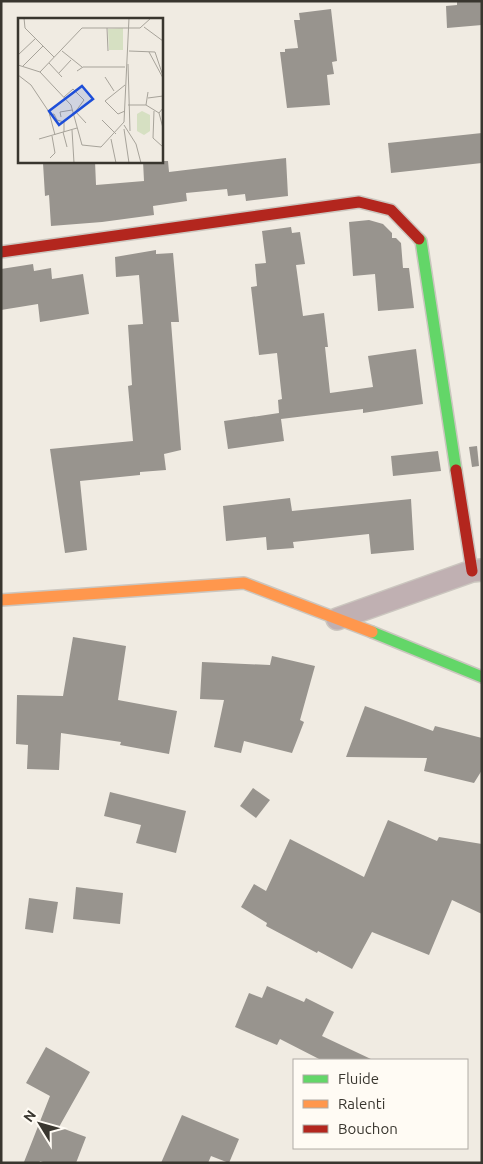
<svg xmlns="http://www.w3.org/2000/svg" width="483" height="1164" font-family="Ubuntu,sans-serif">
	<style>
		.building { fill: #98948e }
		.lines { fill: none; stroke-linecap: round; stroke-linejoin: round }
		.street-casing { stroke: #cbc6bf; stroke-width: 24 }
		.fast-casing { stroke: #cbc6bf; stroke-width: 14 }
		.slow-casing { stroke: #cbc6bf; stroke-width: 14 }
		.jam-casing { stroke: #cbc6bf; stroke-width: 14 }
		.street { stroke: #c0b0b2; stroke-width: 21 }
		.fast { stroke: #63d668; stroke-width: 11 }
		.slow { stroke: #ff974d; stroke-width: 11 }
		.jam { stroke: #b3261e; stroke-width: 11 }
		.inset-road { fill: none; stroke: #a7a39a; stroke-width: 1 }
		.view { fill: #1d4ed8; fill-opacity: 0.15; stroke: #1d4ed8; stroke-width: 2.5 }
		.inset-edge { fill: none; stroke: #39362f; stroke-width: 2.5 }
	</style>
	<rect width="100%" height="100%" fill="#f0ebe2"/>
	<g class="building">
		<path d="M457 1H482V25L447 28 446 6 457 5Z"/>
		<path d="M331 9 337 61 332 62 334 74 327 75 330 105 287 108 280 52H285V49L298 48 294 20H300L299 13Z"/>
		<path d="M482 133V163L391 173 388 143Z"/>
		<path d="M286 158 288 196 246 201 245 194 228 196 227 189 186 193 187 201 153 206 154 215 102 222 51 226 49 195 45 196 43 163 47 161H95L96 185 144 181 143 161H168L169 172Z"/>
		<path d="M369 220 383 224 392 233V238H396L401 243 403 268H409L414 308 378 311 375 274 353 276 349 222Z"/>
		<path d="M291 227 292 233 300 232 305 264 296 265 303 316 324 313 328 347H325L330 393 373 387 368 356 416 349 423 404 363 413V409L281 419 284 441 228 449 224 421 279 413 278 400 282 399 277 353 259 355 251 287 257 286 255 264 266 263 262 231Z"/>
		<path d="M156 250V254L173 253 179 322H171L181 450 164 454 166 470 140 472V475L80 481 87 550 65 553 50 449 133 441 128 386 132 385 128 325 143 324 139 275 116 277 115 257Z"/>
		<path d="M33 264 34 271 51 268 52 279 83 274 89 314 40 322 38 304 1 310V269Z"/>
		<path d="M477 446 479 466 472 467 469 447Z"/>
		<path d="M438 451 441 471 393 476 391 456Z"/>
		<path d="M290 498 292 511 411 499 414 550 371 554 369 534 293 542 294 548 267 550 266 537 226 541 223 506Z"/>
		<path d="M73 637 126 646 118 700 177 711 169 754 120 745 121 742 61 733 59 770 27 769 28 745 16 744 17 695 63 696Z"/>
		<path d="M272 656 315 666 300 720 304 722 292 753 244 741 241 753 214 747 224 700 200 699 202 662 270 665Z"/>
		<path d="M365 706 433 731 435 726 482 738V770L474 783 424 771 427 758 346 757Z"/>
		<path d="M253 788 270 800 256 818 240 806Z"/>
		<path d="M110 792 186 811 176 853 136 843 141 825 104 816Z"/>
		<path d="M388 820 437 841 439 837 482 844V914L452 900 429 955 372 932 352 969 318 951 317 953 266 926 267 923 241 907 254 884 266 891 290 839 364 877Z"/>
		<path d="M76 887 123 893 120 924 73 919Z"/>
		<path d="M29 898 58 902 53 933 25 929Z"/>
		<path d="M267 986 304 1002 306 998 334 1012 322 1036 373 1060H321L280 1039 277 1045 235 1027 249 993 262 998Z"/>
		<path d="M46 1047 90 1072 59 1127 86 1137 76 1163H46L40 1161 39 1163 24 1162 50 1096 26 1083Z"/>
		<path d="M182 1115 239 1139 229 1163 211 1156 208 1163H161Z"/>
	</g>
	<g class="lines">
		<defs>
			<path id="street" d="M337 619 472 571 482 570"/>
			<g id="fast">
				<path d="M419 239 421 241 456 470"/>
				<path d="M372 632 482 677"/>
			</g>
			<path id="slow" d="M1 600 244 583 372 632"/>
			<g id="jam">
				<path d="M1 252 359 202 391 210 419 239"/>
				<path d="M456 470 472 571"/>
			</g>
		</defs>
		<use href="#street" class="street-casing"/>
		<use href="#fast" class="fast-casing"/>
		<use href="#slow" class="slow-casing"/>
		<use href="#jam" class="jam-casing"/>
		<use href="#street" class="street"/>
		<use href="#fast" class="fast"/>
		<use href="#slow" class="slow"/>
		<use href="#jam" class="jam"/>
	</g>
	<g transform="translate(18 18)">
		<rect width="145" height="145" fill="#f0ebe2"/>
		<path d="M105 10V32H91L90 11ZM124 93 132 97V113L126 117 119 113V96Z" fill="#d6e0c2"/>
		<path class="inset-road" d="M6 0 7 10 36 39M126 9 145 23M89 10 90 33M44 33 64 49M111 33 137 34 145 58M131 34 145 60M0 37 18 20M31 45 44 59M110 46 112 113M0 47 22 54 53 87 64 127 83 129 106 104 111 0M5 48 25 28M59 53 65 49H107M22 54 64 10H122L133 0M41 55 53 42M0 57 13 67 31 94 37 117M87 59 96 73M107 67 87 83 100 96 107 93M46 79 55 71 66 82 58 93M130 80 145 78M110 87H128L130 74M128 87 141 95 145 90M57 93 68 105M136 93 135 120 145 129M141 95 145 110M31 97 36 96 39 102 46 104V114M43 99 42 94 54 92M84 102 98 116M106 107 118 126 123 145M106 111 111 145M54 112 56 145M45 114 49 129M21 121 59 110M93 121 98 145M32 140 37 135 34 118"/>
		<path class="view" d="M64 68 75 81 41 107 31 93Z"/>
		<rect width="145" height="145" class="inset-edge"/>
	</g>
	<rect width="483" height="1164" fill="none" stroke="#39362f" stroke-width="5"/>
	<rect x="293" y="1059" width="175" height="90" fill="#fffbf4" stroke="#b0aca5"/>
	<rect x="303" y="1075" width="25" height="8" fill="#63d668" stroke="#b0aca5"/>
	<text x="338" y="1084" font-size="15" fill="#39362f">Fluide</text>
	<rect x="303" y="1100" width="25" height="8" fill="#ff974d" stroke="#b0aca5"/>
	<text x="338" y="1109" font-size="15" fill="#39362f">Ralenti</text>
	<rect x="303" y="1125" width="25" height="8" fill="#b3261e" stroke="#b0aca5"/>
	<text x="338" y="1134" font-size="15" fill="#39362f">Bouchon</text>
	<g transform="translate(40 1124) rotate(307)" stroke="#fffbf4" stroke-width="4" paint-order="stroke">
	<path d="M0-4L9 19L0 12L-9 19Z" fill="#39362f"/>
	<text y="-8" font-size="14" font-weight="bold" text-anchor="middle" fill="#39362f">N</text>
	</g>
</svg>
